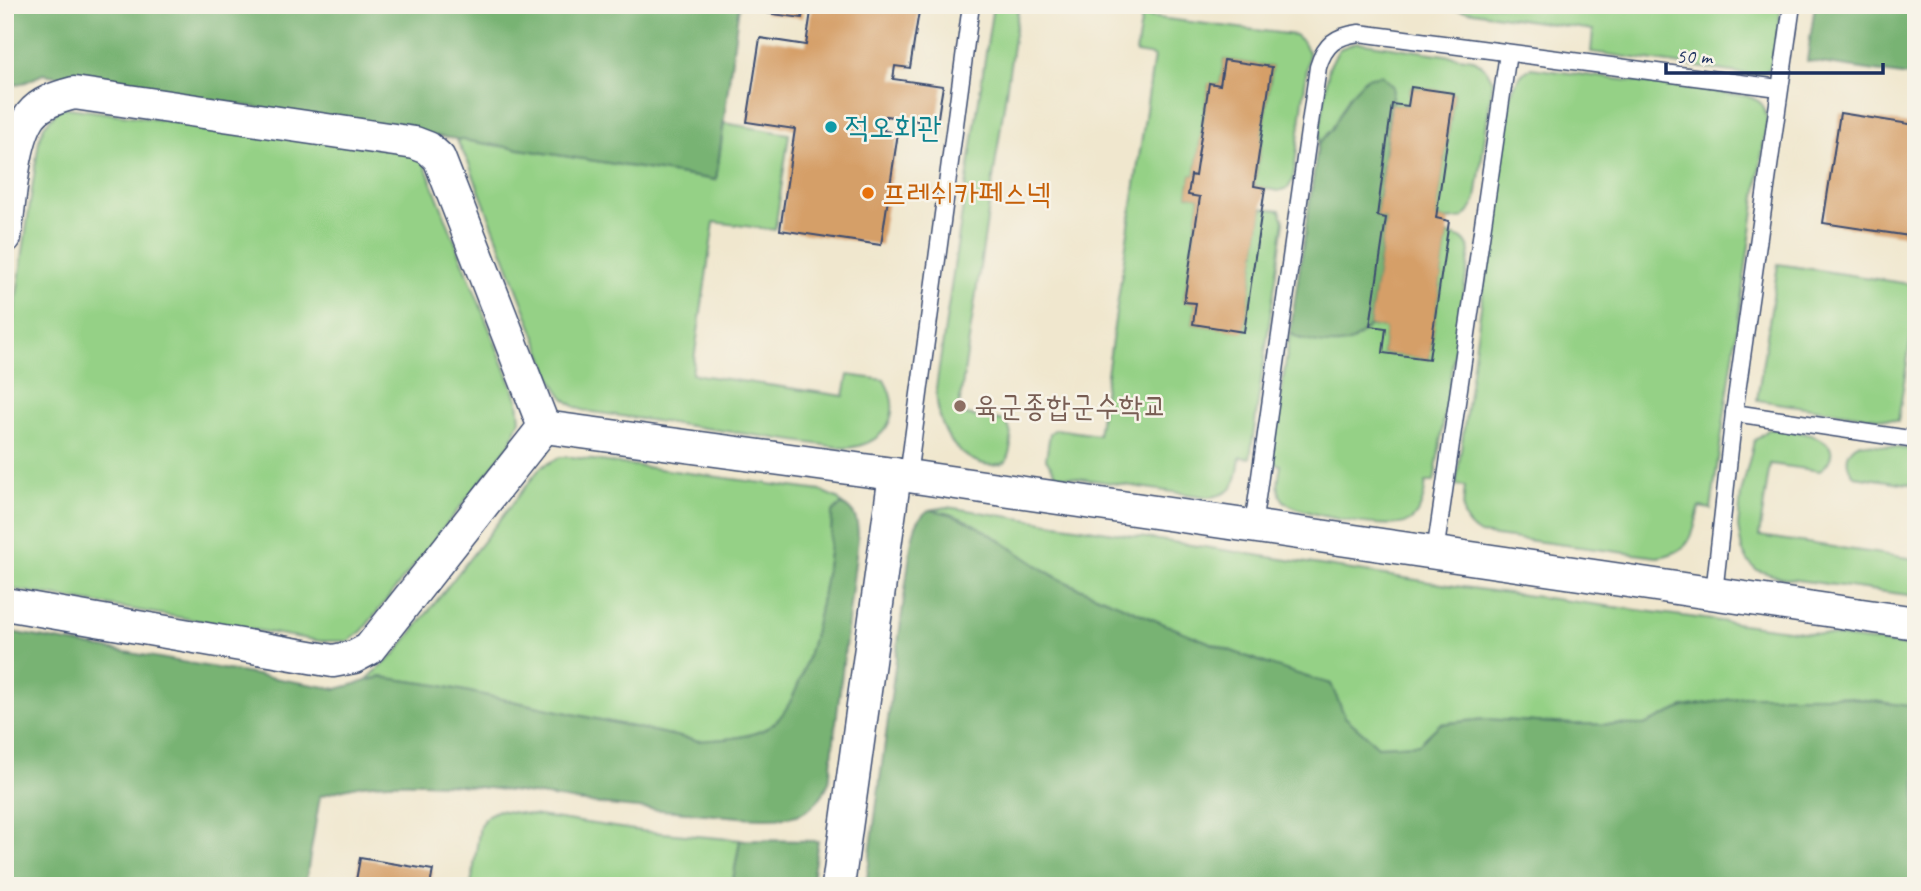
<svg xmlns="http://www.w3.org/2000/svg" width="1921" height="891" font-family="Caveat,'Poor Story',sans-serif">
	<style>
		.green { fill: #95d186; stroke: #588072; stroke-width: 2 }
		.forest { fill: #78b373; stroke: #4a7168; stroke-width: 2 }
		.building { fill: #d59f68 }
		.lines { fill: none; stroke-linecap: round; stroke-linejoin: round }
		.service-casing { stroke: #3b4b6f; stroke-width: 19 }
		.minor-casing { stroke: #3b4b6f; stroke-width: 35 }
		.service { stroke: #fff; stroke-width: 16 }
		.minor { stroke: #fff; stroke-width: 32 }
		.culture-dot { fill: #0f9aa8; stroke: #f7f3e8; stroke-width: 2.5 }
		.food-dot { fill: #e8710a; stroke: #f7f3e8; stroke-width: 2.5 }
		.education-dot { fill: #8d6e63; stroke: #f7f3e8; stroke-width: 2.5 }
		.labels { text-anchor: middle; stroke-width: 5; stroke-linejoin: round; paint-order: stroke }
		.culture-label { font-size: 30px; fill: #0d838f; stroke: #f7f3e8; text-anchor: start }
		.food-label { font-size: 30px; fill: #c56008; stroke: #f7f3e8; text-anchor: start }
		.education-label { font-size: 30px; fill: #785e54; stroke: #f7f3e8; text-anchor: start }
	</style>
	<rect width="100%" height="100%" fill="#f7f3e8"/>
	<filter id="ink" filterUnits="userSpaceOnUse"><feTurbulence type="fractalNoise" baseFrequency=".0143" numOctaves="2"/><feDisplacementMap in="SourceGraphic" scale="14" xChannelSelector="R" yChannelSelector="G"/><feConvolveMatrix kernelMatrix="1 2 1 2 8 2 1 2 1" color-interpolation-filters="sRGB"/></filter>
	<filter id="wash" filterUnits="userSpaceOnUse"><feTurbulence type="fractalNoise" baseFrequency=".00686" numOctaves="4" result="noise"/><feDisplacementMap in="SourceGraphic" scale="28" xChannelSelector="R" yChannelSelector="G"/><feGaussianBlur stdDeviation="1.57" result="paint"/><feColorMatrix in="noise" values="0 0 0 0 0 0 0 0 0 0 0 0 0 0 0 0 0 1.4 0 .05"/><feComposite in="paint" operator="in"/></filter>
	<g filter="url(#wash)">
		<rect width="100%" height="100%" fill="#f0e7ce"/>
		<g class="green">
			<path d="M993 5H1019L958 414 1006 421C1014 436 1012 447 1006 462 997 466 989 466 980 463 947 451 937 420 936 388Z"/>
			<path d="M1426 5H1781C1779 21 1779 59 1768 70 1764 74 1758 74 1753 75L1591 52 1593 30Z"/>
			<path d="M1142 16 1295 35 1303 42 1309 52 1293 180 1288 188 1278 191 1254 186 1272 67 1224 60 1220 85 1209 84 1195 176 1191 175 1188 195 1200 197 1184 301 1196 303 1193 324 1244 331 1262 208 1280 210 1284 221 1250 458 1240 457C1237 481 1235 496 1207 497L1057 475 1046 459 1050 433 1056 429 1098 435 1154 56 1136 53Z"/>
			<path d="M1357 42 1472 59C1483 65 1488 71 1493 81L1476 199C1468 220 1459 222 1436 218L1454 93 1411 87 1408 106 1392 104 1393 87 1350 95 1332 129 1318 145 1329 67 1339 49Z"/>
			<path d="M1531 68 1747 96C1761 101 1765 104 1767 120L1711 509 1699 507C1693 537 1690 553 1657 557L1480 534C1458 521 1463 508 1465 486L1456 485 1511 93C1516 81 1520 74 1531 68Z"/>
			<path d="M61 107 420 153 518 401 520 420 510 444 362 631 349 641H320L5 588V377L39 141 44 126Z"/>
			<path d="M724 123 789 134 775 230 714 222 692 374 844 396 848 375 884 380C905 417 883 446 844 448L586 411C568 406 560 395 552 379L469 164 456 139 716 180Z"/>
			<path d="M1447 234C1460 237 1465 238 1470 251L1434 482H1426C1424 496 1422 512 1410 521 1394 532 1297 515 1284 501 1275 491 1279 477 1281 465L1271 463 1290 333 1300 339 1352 341 1370 326 1386 328 1383 353 1429 359Z"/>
			<path d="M1778 264 1916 285V305L1898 421 1757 400Z"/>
			<path d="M1769 429C1790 429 1858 437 1820 471L1770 464 1759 536 1916 559V596L1782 578 1756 570 1748 561 1742 550 1738 527 1741 494 1754 441Z"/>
			<path d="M1860 443 1916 450V485L1854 476C1844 463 1845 450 1860 443Z"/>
			<path d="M560 457H571L821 491 837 498 842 504 832 513C832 557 809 707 767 728 747 739 722 739 699 741L437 685 381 677 366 680 395 654 541 467Z"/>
			<path d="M947 507 1455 586 1916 647V707L1838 696H1750L1684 707 1644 725 1573 724 1485 719 1440 724 1419 744 1378 746 1345 717 1331 684C1260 664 1192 637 1125 607 1102 597 1078 589 1056 577 1017 556 974 513 929 510Z"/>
			<path d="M498 810 641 831 740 840 732 886H471L480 825 488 815Z"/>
		</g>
		<g class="forest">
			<path d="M5 5H739L716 180 43 74 26 82 5 87Z"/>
			<path d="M1815 5H1916V77L1807 61Z"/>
			<path d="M1382 75 1393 87 1377 216 1386 218 1370 326C1365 330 1358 338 1352 341 1335 348 1305 343 1290 333L1318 145 1332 129 1350 95 1366 78Z"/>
			<path d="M842 504C857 512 858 523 858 538L829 782C822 797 814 809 797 815 771 822 714 815 685 812 652 809 617 807 584 802 514 791 443 779 372 784 355 785 336 791 320 796L305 886H5V631L337 689 381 677 437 685 699 741C721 739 747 739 767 728 809 707 832 557 832 513Z"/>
			<path d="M929 510C973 513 1017 556 1056 577 1078 589 1102 597 1125 607 1192 637 1260 664 1331 684L1345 717 1378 746 1419 744 1440 724 1485 719 1573 724 1644 725 1684 707 1750 696H1838L1916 707V886H866L911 545C914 530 916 518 929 510Z"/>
			<path d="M740 840 818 841 811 886H732Z"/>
		</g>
		<g id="blocks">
			<g class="building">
				<path d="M766 5H804L802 18 765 13Z"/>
				<path d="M812 5H920L910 68 895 66 893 79 943 86 940 104 937 124 886 116 884 131 898 133 881 245 780 230 795 129 747 122 760 38 806 45Z"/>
				<path d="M1224 60 1272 67 1254 186 1265 188 1244 332 1193 324 1196 303 1184 302 1200 197 1188 195 1191 175 1195 176 1209 83 1220 85Z"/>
				<path d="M1411 87 1454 93 1436 218 1449 221 1429 359 1383 353 1386 328 1370 326 1386 218 1377 216 1392 104 1408 106Z"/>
				<path d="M1840 113 1916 125V237L1823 223Z"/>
				<path d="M360 858 433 870 430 886H355Z"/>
			</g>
		</g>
	</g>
	<g filter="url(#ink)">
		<use href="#blocks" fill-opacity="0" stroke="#3b4b6f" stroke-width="2"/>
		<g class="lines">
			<defs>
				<g id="service">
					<path d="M1734 413 1916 440"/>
					<path d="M908 476 971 5"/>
					<path d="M1253 526 1318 67C1325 44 1336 36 1359 33L1779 88"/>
					<path d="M1435 553 1508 53"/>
					<path d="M1714 593 1734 413 1792 5"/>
				</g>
				<g id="minor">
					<path d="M5 237C10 204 12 142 31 115 41 102 59 97 74 93L415 143 428 148 439 158 544 427"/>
					<path d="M544 427 908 476 1916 623"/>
					<path d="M5 604 333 661 354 657 369 649 544 427"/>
					<path d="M838 886 895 474"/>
				</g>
			</defs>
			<use href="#service" class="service-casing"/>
			<use href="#minor" class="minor-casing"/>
			<use href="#service" class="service"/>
			<use href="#minor" class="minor"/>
		</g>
	</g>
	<circle class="culture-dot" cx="831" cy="127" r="7"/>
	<circle class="food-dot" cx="868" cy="193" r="7"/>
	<circle class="education-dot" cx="960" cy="406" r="7"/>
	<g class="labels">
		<g class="culture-label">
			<text x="845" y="137">적오회관</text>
		</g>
		<g class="food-label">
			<text x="882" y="203">프레쉬카페스넥</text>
		</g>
		<g class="education-label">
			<text x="974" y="416">육군종합군수학교</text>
		</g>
	</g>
	<rect width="1921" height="891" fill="none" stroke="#f7f3e8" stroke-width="28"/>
	<path d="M1666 63v10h217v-10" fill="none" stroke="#1b2f5e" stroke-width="3.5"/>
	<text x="1676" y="63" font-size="21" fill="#1b2f5e" stroke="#f7f3e8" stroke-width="5" paint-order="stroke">50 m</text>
</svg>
